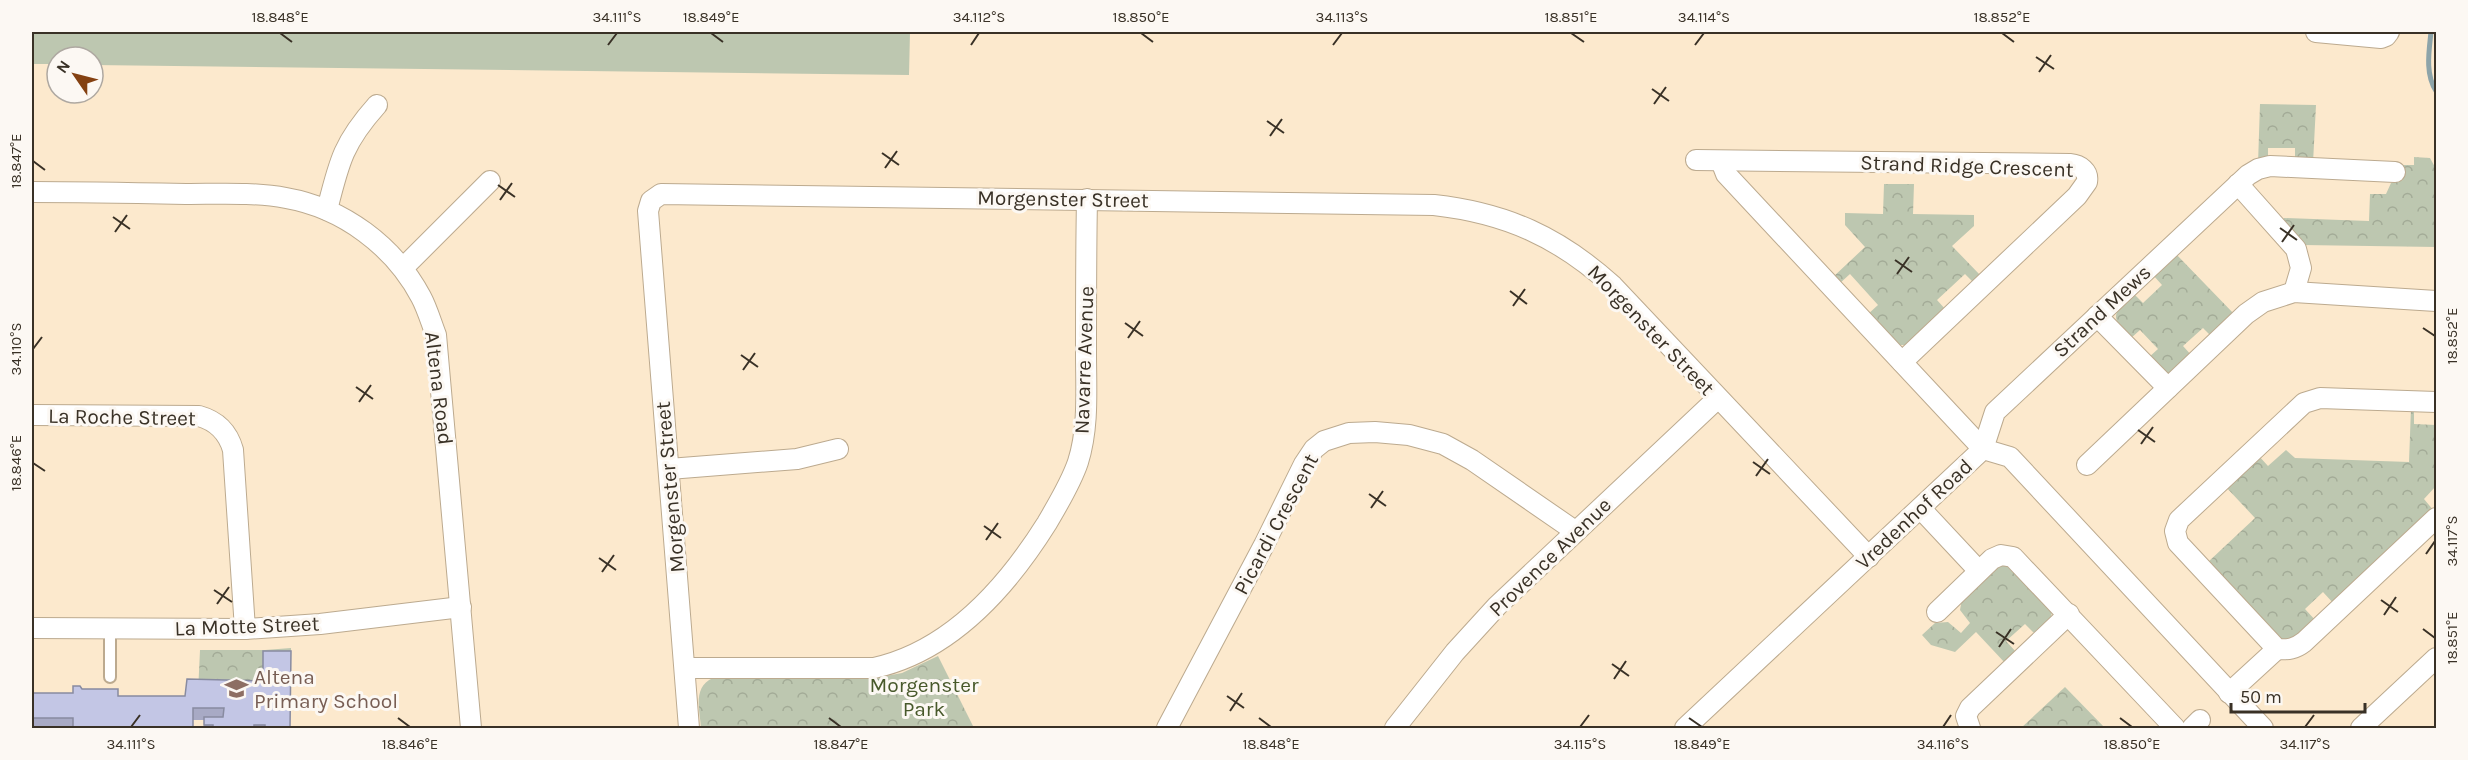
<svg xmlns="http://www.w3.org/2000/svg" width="2468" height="760" font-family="Karla,sans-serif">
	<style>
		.grass { fill: #bdc7b0 }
		.park { fill: url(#park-crowns) }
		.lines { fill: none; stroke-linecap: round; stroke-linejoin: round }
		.stream { stroke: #8da4a9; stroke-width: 5 }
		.lane-casing { stroke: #bcaa8f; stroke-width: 14 }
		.street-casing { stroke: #bcaa8f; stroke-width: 22 }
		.lane { stroke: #fff; stroke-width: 10 }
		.street { stroke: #fff; stroke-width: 20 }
		.wall { fill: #a8aac5 }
		.building { fill: #c3c6e5; stroke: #888ba0; stroke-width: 1.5 }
		.ticks { fill: none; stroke: #393126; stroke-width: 2 }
		.labels { text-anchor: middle; stroke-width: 6; stroke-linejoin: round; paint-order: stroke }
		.street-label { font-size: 21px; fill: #393126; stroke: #fcf8f3 }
		.education-label { font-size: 21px; fill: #785e54; stroke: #fcf8f3; text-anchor: start }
		.park-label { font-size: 21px; fill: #48592b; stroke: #fcf8f3 }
		.neatline { fill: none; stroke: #393126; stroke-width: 2 }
		.ticks-label { font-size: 15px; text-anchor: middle; fill: #393126 }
	</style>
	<defs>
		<pattern id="park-crowns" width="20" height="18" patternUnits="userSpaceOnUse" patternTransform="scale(1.5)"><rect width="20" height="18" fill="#bdc7b0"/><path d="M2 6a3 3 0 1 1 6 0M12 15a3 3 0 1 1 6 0" fill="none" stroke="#a3ab97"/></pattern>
	</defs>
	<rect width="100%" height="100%" fill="#fce9cd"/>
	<path class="grass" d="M32 32H910L909 75 93 65V57H57V64H32Z"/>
	<g class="park">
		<path d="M2260 104 2316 105 2313 163 2295 162V148H2268V162L2258 164Z"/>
		<path d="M2414 157 2430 158 2436 169V247L2303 245 2281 221 2284 218 2369 221 2370 194H2386L2391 183 2403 180V165H2414Z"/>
		<path d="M1884 184H1914L1913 214 1974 215V226L1952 246 1982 277 1974 283 1965 274 1937 300 1946 310 1907 345H1896L1867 315 1878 305 1850 274 1839 284 1832 278 1865 247 1845 225V213L1883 214Z"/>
		<path d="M2175 253 2236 316 2213 338 2203 328 2183 346 2193 357 2172 374H2167L2148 358 2158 349 2140 330 2130 339C2109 315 2113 315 2133 293L2143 303 2162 285 2153 275Z"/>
		<path d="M2411 408H2414V424L2436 425V486L2424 499 2434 511 2334 604 2323 592 2305 609 2316 621 2299 637 2281 641 2207 563 2255 518 2225 486 2258 455 2268 466 2286 450 2295 458 2409 462Z"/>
		<path d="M2006 561 2052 609 2051 619 2036 635 2025 624 2006 641 2017 653 2006 664 1976 632 1955 652 1931 645 1922 635 1935 623 1948 622 1961 633 1970 623 1960 610 1962 599 1997 564Z"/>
		<path d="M291 648V663L263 693H198L200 650H265Z"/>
		<path d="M938 656 974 728H701C700 711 692 687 713 678H875L902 673Z"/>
		<path d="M2065 687 2105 728H2021Z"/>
	</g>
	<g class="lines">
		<path class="stream" d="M2431 32C2429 51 2425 74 2436 91"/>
		<defs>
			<path id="lane" d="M110 677V629"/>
			<g id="street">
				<path d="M2316 32 2381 38 2386 36 2389 32"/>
				<path d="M1696 160 2070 164C2080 165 2089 171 2087 182L2077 196 1902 362"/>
				<path d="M1721 161 1726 174 1983 449"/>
				<path d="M2238 184 2296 249 2301 268 2294 292"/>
				<path d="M32 192C83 192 135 193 186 194 219 194 254 192 286 198 343 208 394 246 421 297 427 308 431 322 436 335L471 728"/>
				<path d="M327 210C339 162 343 143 377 105"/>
				<path d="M403 268 490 181"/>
				<path d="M2097 316 2168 388"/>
				<path d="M2436 402 2320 398 2304 403 2179 520 2175 531 2178 543 2277 649C2288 650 2295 649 2304 642L2436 518"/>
				<path d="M32 415 199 416C217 421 228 432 233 450L245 629"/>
				<path d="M1983 449 2010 457 2263 728"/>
				<path d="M2087 465 2246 314 2263 302 2294 292 2436 301"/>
				<path d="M669 469 797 459 838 449"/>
				<path d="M1921 509 1979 571"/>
				<path d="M1937 612 1992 559 2001 555 2013 557 2175 728"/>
				<path d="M32 628 245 629 320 624 461 607"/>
				<path d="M685 668H874C951 651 1007 587 1047 523 1058 504 1071 483 1078 462 1089 427 1086 389 1086 353 1086 302 1086 250 1087 199"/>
				<path d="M2229 693 2277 649"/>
				<path d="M689 728 648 211 651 201 661 194 1434 205C1506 213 1559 237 1613 286L1869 557"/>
				<path d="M1167 728 1264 545 1304 464 1314 449 1324 441 1349 433 1375 432 1409 435 1443 444 1472 460 1575 531"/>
				<path d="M1395 728 1455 652 1497 606 1718 398"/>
				<path d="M1685 728 1983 449 1995 412 2248 175 2258 169 2270 166 2395 172"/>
				<path d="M1970 728 1966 716 1970 708 2069 614"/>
				<path d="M2192 728 2200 720"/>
				<path d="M2361 728 2436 658"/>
			</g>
		</defs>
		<use href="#lane" class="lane-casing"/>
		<use href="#street" class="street-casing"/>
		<use href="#lane" class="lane"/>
		<use href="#street" class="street"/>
	</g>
	<path class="wall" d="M82 689 118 696H185L291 729H204V720H193V729H32V693H73Z"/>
	<path class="building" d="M263 651H291L290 729H265V725H254V729H213V725H204V717H223L224 708H193V729H73V718H32V693H73V686H80L82 689H118V696H185L187 679 263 681Z"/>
	<path class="ticks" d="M280 33 292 42M711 33 723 42M1141 33 1153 42M1571 33 1584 42M2002 33 2014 42M608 45 617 33M971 45 979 33M1333 45 1342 33M1695 45 1704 33M2036 57 2054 69M2039 72 2051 55M1652 89 1669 101M1654 104 1666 87M1267 121 1284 133M1270 136 1282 119M882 153 899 165M33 161 45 170M885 168 897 151M498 185 515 197M500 200 512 183M113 217 130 229M2280 228 2297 240M115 232 127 215M2282 242 2294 225M1895 260 1912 272M1897 274 1909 257M1510 291 1527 304M1513 306 1525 289M1125 323 1143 336M2423 328 2435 336M1128 338 1140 321M33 349 42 337M741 355 758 367M743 370 755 353M356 387 373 399M359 402 371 385M2138 430 2155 442M2141 444 2153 427M1753 462 1770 474M33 463 45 471M1756 476 1768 459M1369 494 1386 506M1371 508 1383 491M984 526 1001 538M986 540 998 523M2426 554 2435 541M599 558 616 570M602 572 614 555M214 590 232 602M2381 600 2398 612M217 604 229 587M2384 615 2396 597M2423 629 2435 638M1996 632 2014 644M1999 647 2011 629M1612 664 1629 676M1614 679 1626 661M1227 696 1244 708M1230 711 1242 693M398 718 410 727M829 718 841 727M1259 718 1271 727M1689 718 1702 727M2120 718 2132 727M131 727 140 715M1580 727 1589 715M1943 727 1951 715M2305 727 2314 715"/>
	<defs>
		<symbol id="school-bare" viewBox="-9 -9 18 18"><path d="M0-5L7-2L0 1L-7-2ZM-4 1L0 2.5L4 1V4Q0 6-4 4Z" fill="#8d6e63" stroke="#fcf8f3" stroke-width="2.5" paint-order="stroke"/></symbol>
	</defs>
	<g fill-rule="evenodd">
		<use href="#school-bare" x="220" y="672" width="33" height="33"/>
	</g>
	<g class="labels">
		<g class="street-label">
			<text transform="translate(1967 166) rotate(2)" y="7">Strand Ridge Crescent</text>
			<text transform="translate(1063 199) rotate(1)" y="7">Morgenster Street</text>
			<text transform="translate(2102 311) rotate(-43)" y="7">Strand Mews</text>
			<text transform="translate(1651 330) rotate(46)" y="7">Morgenster Street</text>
			<text transform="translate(1084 360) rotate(-88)" y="7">Navarre Avenue</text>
			<text transform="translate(439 388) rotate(83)" y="7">Altena Road</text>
			<text transform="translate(122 417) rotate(1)" y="7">La Roche Street</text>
			<text transform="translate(670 487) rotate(-95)" y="7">Morgenster Street</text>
			<text transform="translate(1914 514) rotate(-43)" y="7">Vredenhof Road</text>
			<text transform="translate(1276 524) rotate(-62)" y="7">Picardi Crescent</text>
			<text transform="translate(1550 557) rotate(-44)" y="7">Provence Avenue</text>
			<text transform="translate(247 626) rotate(-2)" y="7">La Motte Street</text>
		</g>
		<g class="education-label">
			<text x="254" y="684">Altena<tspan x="254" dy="24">Primary School</tspan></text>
		</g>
		<g class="park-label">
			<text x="924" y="692">Morgenster<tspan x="924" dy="24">Park</tspan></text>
		</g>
	</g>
	<rect width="2468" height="760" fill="none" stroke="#fcf8f3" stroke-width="66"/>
	<g transform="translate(75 75) rotate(305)"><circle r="28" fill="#fcf8f3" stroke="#aea8a1" stroke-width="1.5"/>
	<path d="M0-4.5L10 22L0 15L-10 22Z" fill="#844112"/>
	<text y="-9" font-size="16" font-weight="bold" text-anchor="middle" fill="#393126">N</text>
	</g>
	<path d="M2231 703v9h134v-9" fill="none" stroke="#393126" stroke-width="3"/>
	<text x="2240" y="703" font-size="18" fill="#393126" stroke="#fcf8f3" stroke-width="4.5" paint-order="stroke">50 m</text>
	<rect x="33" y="33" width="2402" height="694" class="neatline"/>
	<g class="ticks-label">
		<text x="280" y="22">18.848°E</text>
		<text x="617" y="22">34.111°S</text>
		<text x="711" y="22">18.849°E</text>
		<text x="979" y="22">34.112°S</text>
		<text x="1141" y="22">18.850°E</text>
		<text x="1342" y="22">34.113°S</text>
		<text x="1571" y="22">18.851°E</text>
		<text x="1704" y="22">34.114°S</text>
		<text x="2002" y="22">18.852°E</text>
		<text transform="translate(16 161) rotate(-90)" y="5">18.847°E</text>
		<text transform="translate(2452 336) rotate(-90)" y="5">18.852°E</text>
		<text transform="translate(16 349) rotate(-90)" y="5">34.110°S</text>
		<text transform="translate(16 463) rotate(-90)" y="5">18.846°E</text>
		<text transform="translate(2452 541) rotate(-90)" y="5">34.117°S</text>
		<text transform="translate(2452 638) rotate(-90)" y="5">18.851°E</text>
		<text x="131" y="749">34.111°S</text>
		<text x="410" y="749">18.846°E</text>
		<text x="841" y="749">18.847°E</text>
		<text x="1271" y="749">18.848°E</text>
		<text x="1580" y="749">34.115°S</text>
		<text x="1702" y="749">18.849°E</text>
		<text x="1943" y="749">34.116°S</text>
		<text x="2132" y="749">18.850°E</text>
		<text x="2305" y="749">34.117°S</text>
	</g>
</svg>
